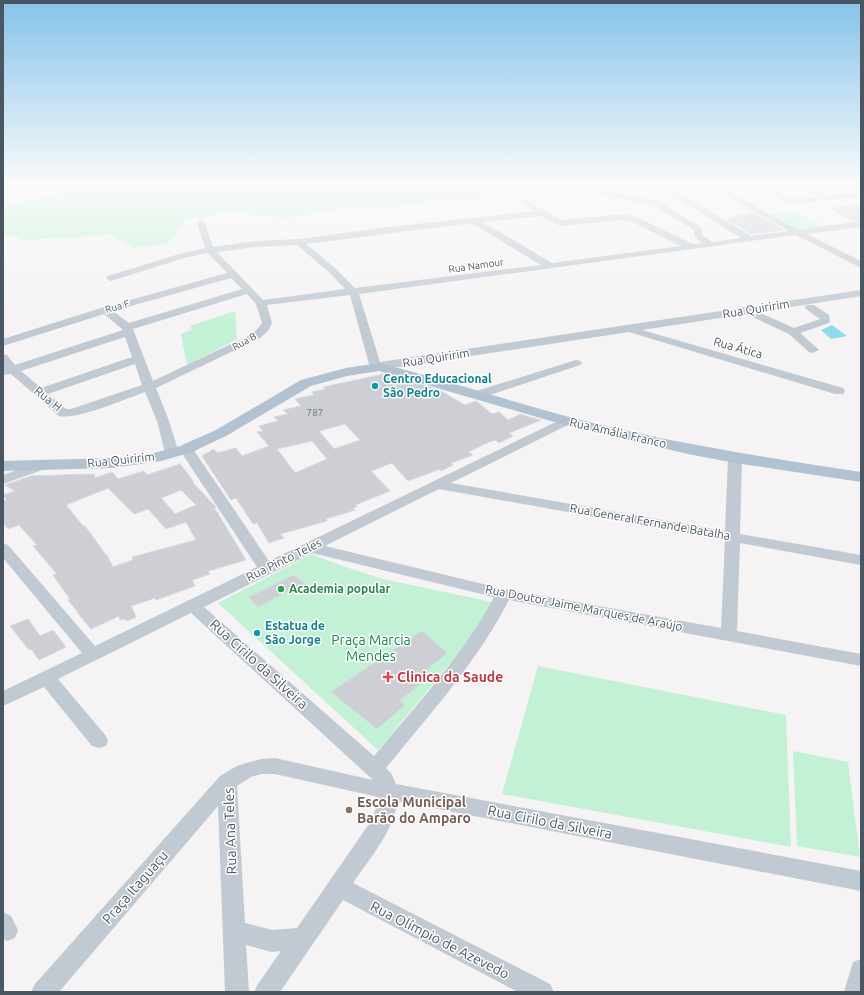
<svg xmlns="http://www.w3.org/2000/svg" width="864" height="995" font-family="Ubuntu,sans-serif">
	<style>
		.green { fill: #c3f1d5 }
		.water { fill: #90daee }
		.building { fill: #cdcfd5; stroke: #d7d9de; fill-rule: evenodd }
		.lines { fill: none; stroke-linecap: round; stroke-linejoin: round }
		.minor { fill: #c1cad2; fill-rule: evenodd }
		.major { fill: #b3c2d1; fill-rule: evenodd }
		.culture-dot { fill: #0f9aa8; stroke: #fff; stroke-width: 1.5 }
		.leisure-dot { fill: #2e9e5b; stroke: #fff; stroke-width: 1.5 }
		.health-dot { fill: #e0444e; stroke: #fff; stroke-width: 1.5 }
		.education-dot { fill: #8d6e63; stroke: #fff; stroke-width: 1.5 }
		.labels { text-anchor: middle; stroke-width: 3; stroke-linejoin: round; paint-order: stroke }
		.far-street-label { font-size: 10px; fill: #4a5661; stroke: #fff }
		.number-label { font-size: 10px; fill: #6b747e }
		.street-label { font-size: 12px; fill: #4a5661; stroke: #fff }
		.culture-label { font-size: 12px; font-weight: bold; fill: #0d838f; stroke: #fff; text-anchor: start }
		.leisure-label { font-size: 12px; font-weight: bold; fill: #27864d; stroke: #fff; text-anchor: start }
		.near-park-label { font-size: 14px; fill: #17864f; stroke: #fff }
		.near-street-label { font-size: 14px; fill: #4a5661; stroke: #fff }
		.near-health-label { font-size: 14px; font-weight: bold; fill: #be3a42; stroke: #fff; text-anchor: start }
		.near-education-label { font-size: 14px; font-weight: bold; fill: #785e54; stroke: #fff; text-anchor: start }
	</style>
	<rect width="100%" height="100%" fill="#f5f3f3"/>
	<g class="green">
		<path d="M107 185H584L562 193 330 210 288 218 232 212 187 219 167 244 133 248 108 233 97 236 23 240 3 233V208L24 201Z"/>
		<path d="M795 211 826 228 789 231 768 215Z"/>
		<path d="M235 311 237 339 187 365 181 334 192 330 190 326Z"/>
		<path d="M312 554 342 566 383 579 492 602 478 630 378 750 218 603Z"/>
		<path d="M538 666 786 715 791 847 502 794Z"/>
		<path d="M793 751 848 762 860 857 797 846Z"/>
	</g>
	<path class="water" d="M832 325 847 336 831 339 821 330Z"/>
	<g class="building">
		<path d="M861 204V220L853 221 830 208Z"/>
		<path d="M753 212 784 230 751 234 726 219Z"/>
		<path d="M384 374 430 387 435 391 439 390 465 405 476 401 492 414 499 412 508 420 521 414 525 416 541 420 509 433 513 436 499 443 495 440 489 442 468 452 473 455 451 463 453 465 441 471 440 469 408 481 392 463 371 471 390 491 355 505 357 507 353 508 355 510 326 519 327 521 280 534 284 538 269 543 257 523 253 524 236 498 231 500 202 456 214 449 217 453 236 448 242 456 269 446 257 432 263 431 259 426 278 421 274 417 288 414 283 410 301 406 295 399 314 395 312 392 325 389 324 387ZM345 424 360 440 334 449 319 431ZM312 441 327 459 295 473 277 449Z"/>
		<path d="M180 464 194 482 193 483 216 507 214 508 217 512 246 560 208 571 210 574 192 580 195 586 156 600 155 598 131 606 136 617 127 621 125 619 120 620 119 616 91 629 77 612H78L68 600 70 599 53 575 57 574 33 546 37 545 19 525 8 529 3 522V501L7 500 3 495 15 491 5 485 31 476 94 474 95 478 112 472 118 479 144 471 147 475ZM108 488 134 514 148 509 166 529 186 522 196 540 132 557 133 560 113 567 107 555H106L85 526H83L66 505ZM181 490 196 505 175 514 161 498Z"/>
		<path d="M293 575 310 587 286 592 258 607 249 597Z"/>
		<path d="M28 619 40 636 53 630 66 647 39 660 31 649 29 650 10 626Z"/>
		<path d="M422 631 447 653 421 674 425 680 400 700 404 706 377 729 331 692Z"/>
	</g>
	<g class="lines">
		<g class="minor">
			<path d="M14 185H28L27 187 3 192V188Z"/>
			<path d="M662 185H668L751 236 789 231 707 185H717L799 230 861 221V227L807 234 861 261V268L796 235 359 294 380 362 861 290V296L758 312 794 328 820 319 806 309 805 307 806 305H814L829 315 830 321 829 323 800 333 819 350 813 353 809 352 789 334 746 314 642 330 843 388 845 391 843 394H835L629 332 379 370 375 369 369 364 350 295 267 305 272 323 268 331 260 338 156 388 169 421 179 453 177 456H167L165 453 157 421 145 392C125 399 78 420 59 416L11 374 3 375V369L5 368 3 365V354L7 355 15 365 123 330 104 314 3 346V339L101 308 227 273 208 253 184 258 111 281 106 278 108 276 179 254 205 248 197 223 201 220 205 223 213 247 255 241 299 239 380 228 535 211 521 203 520 201 524 199 562 220 623 214 636 217 693 244 702 243 695 237 694 230 653 205 597 194V190H600L659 201 701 227 703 236 712 242 741 238 662 189ZM542 216 555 224 562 226 623 220 630 221 681 246 552 263 483 222ZM472 223 541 265 355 288 335 268 306 244ZM297 245 329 272 345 289 263 300 217 252 255 247ZM231 278 242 289 129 323 113 311ZM247 294 256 304 262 323 259 327 252 334 153 381 133 329ZM125 337 132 357 41 388 21 371ZM135 364 142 385 71 409H66L48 394Z"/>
			<path d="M755 185H765L791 199 820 197 800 185H810L830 195 861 192V196L795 204 786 203Z"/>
			<path d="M576 360 580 361 582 363 580 365 481 398H473L471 395 473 392Z"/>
			<path d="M566 417 570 418 572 421 570 424 451 483 725 531 728 458 730 455H740L742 458 740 534 861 555V565L740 543 737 631 861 654V666L509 600C477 662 430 714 386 768L391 773 396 784 861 871V891L397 801C396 828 368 861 353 883L550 984 554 992H518L343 900 280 992H254L258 984 281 951 272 952 246 945 249 992H225L218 806 59 992H31L35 984 220 776 237 766 250 762 261 759 275 758 373 780 191 613 58 679 106 736 108 741 106 746 99 748 92 746 44 687 3 706V691L82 653 3 558V543L8 545 95 646 257 567 179 449 181 446H191L269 561ZM439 489 725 540 721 628 504 589 325 546ZM312 553 494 597C463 656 416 705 374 756L204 607ZM261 774H275L378 797 377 806 371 821 297 928 272 930 245 923 237 786 251 777Z"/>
			<path d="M40 462 45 463 47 466 45 469 3 484V475Z"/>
			<path d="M3 912 11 916 18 930 15 938 7 941 3 939Z"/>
			<path d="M861 959V992H844L853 962Z"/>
		</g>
		<path class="major" d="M379 363C443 379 505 400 569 417 665 442 763 457 861 472V482L735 463 688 454 561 424 379 371 347 376 311 386 226 436 192 452 161 461 112 468 3 471V461L112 458 154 453 180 446 216 430 301 380 346 368Z"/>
	</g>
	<linearGradient id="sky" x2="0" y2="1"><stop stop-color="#85c3ea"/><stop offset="0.57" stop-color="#fafafa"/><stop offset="1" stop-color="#fafafa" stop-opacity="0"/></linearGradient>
	<rect width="864" height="324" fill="url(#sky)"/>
	<g class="culture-dot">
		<circle cx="375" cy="386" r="4"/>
		<circle cx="257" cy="633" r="4"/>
	</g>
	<circle class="leisure-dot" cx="281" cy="589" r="4"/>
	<path class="health-dot" d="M386 671h4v4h4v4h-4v4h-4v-4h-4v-4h4z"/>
	<circle class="education-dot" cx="349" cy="810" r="4"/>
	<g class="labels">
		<g class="far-street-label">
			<text transform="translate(476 265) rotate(-8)" y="4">Rua Namour</text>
			<text transform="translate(117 306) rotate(-16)" y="4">Rua F</text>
			<text transform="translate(244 341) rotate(-29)" y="4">Rua B</text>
		</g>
		<g class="number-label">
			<text x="315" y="416">787</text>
		</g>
		<g class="street-label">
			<text transform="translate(756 309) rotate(-9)" y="4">Rua Quiririm</text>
			<text transform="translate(738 348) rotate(16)" y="4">Rua Ática</text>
			<text transform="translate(436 358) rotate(-9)" y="4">Rua Quiririm</text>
			<text transform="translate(48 399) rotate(39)" y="4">Rua H</text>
			<text transform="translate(618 433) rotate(13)" y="4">Rua Amália Franco</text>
			<text transform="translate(121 460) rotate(-6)" y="4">Rua Quiririm</text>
			<text transform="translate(650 522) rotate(10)" y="4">Rua General Fernande Batalha</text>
			<text transform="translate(284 560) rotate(-26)" y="4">Rua Pinto Teles</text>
			<text transform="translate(584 608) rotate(11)" y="4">Rua Doutor Jaime Marques de Araújo</text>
		</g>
		<g class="culture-label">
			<text x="383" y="383">Centro Educacional<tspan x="383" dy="14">São Pedro</tspan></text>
			<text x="265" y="630">Estatua de<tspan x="265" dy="14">São Jorge</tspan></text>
		</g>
		<g class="leisure-label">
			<text x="289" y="593">Academia popular</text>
		</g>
		<g class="near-park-label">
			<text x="371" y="645">Praça Marcia<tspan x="371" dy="16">Mendes</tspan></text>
		</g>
		<g class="near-street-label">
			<text transform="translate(259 664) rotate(42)" y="5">Rua Cirilo da Silveira</text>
			<text transform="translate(550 822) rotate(11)" y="5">Rua Cirilo da Silveira</text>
			<text transform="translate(230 831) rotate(-92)" y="5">Rua Ana Teles</text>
			<text transform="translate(135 887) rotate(-49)" y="5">Praça Itaguaçu</text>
			<text transform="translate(440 940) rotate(27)" y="5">Rua Olímpio de Azevedo</text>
		</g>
		<g class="near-health-label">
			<text x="397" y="682">Clinica da Saude</text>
		</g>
		<g class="near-education-label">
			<text x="357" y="807">Escola Municipal<tspan x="357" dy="16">Barão do Amparo</tspan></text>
		</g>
	</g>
	<rect width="864" height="995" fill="none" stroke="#4a5661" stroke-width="8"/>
</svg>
